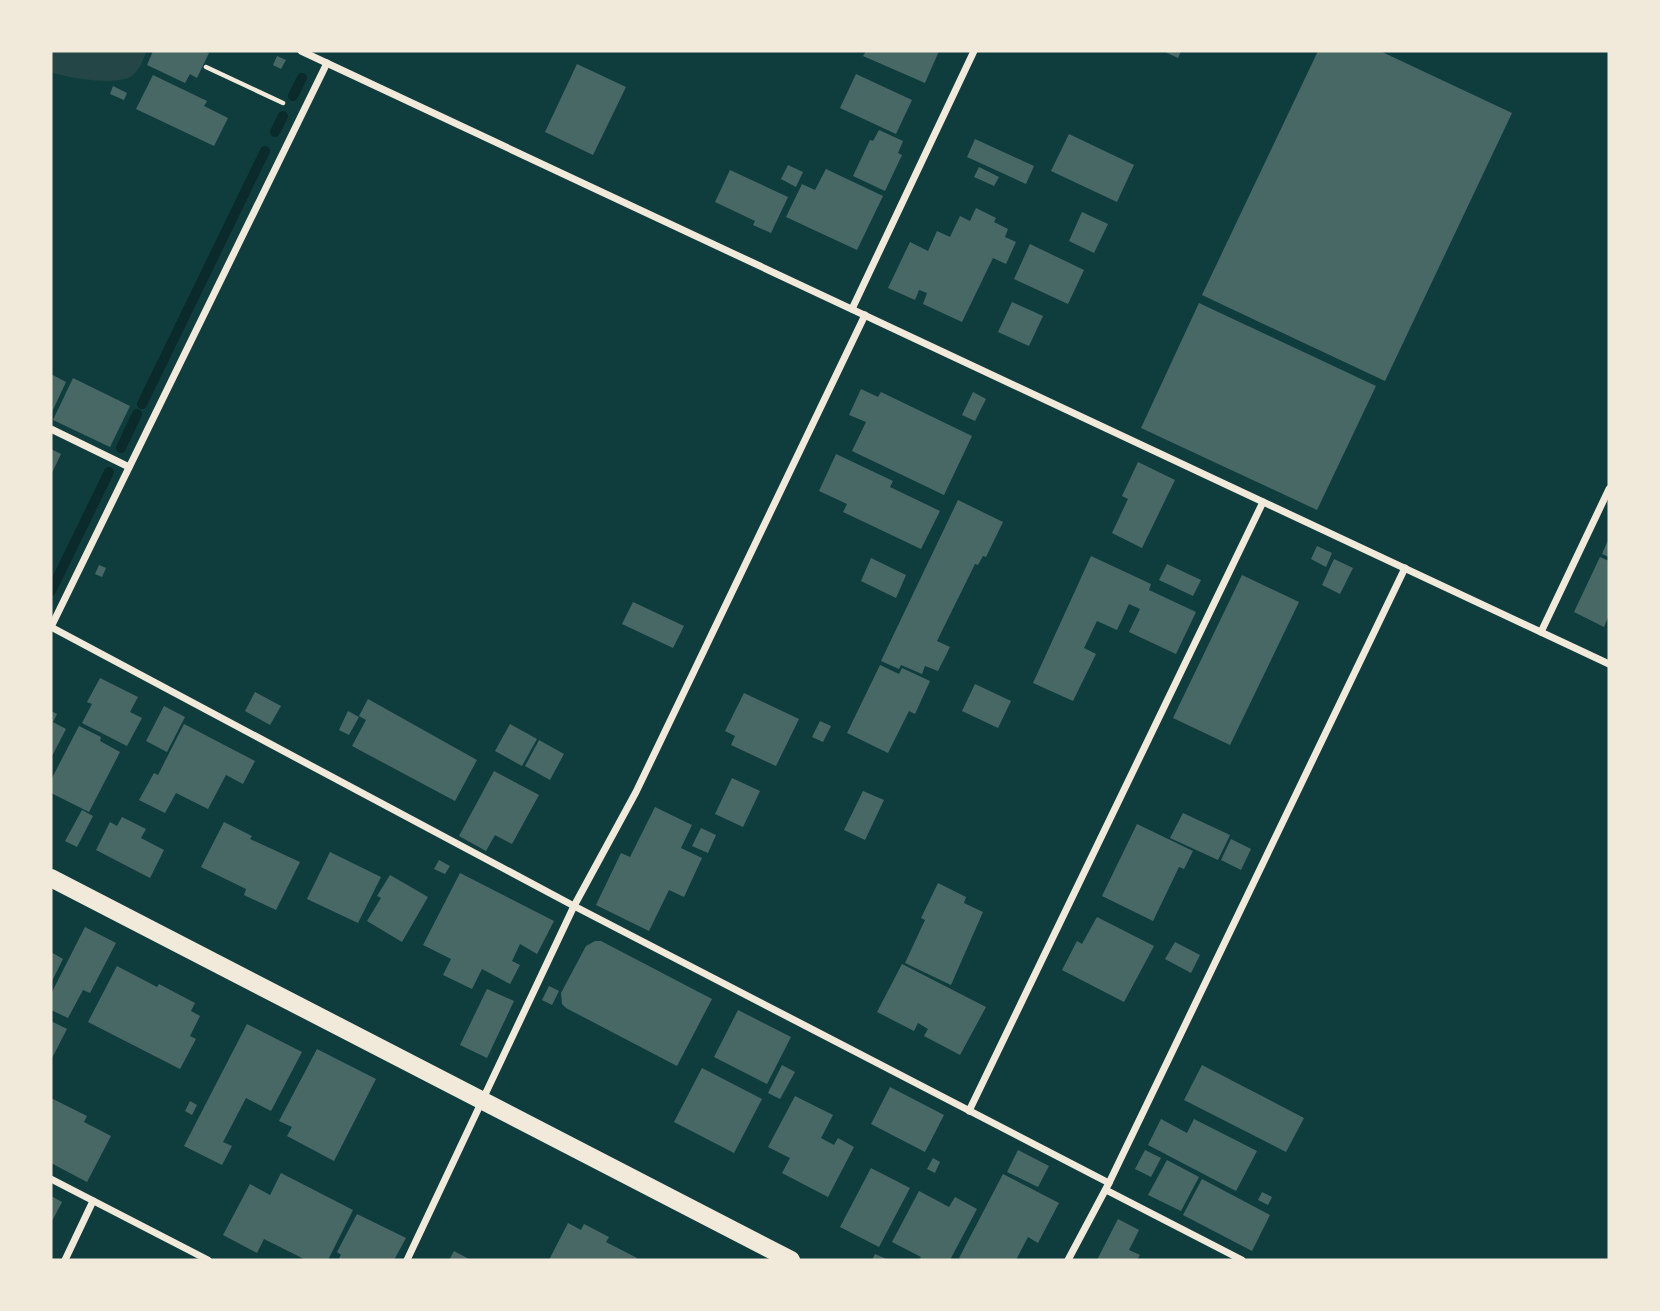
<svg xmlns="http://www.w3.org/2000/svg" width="1660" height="1311" font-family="Cabin,sans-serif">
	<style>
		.green { fill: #244646 }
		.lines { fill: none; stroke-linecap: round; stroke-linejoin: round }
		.stream { stroke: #0a2a2b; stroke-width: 10 }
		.building { fill: #486865 }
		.path { stroke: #f1e9da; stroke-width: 4.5 }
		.minor { stroke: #f1e9da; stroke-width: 7 }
		.primary { stroke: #f1e9da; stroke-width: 18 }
	</style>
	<rect width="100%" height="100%" fill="#0f3d3e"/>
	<path class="green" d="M51 51H147C143 59 140 69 133 75 119 87 68 78 51 72Z"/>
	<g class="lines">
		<g class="stream">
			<path d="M293 96 302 78"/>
			<path d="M275 132 283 116"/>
			<path d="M142 404 265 151"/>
			<path d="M121 448 137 414"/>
			<path d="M51 591 109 472"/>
		</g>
	</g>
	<g class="building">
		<path d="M153 51H203L209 53 197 78 190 74 185 83 147 65Z"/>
		<path d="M866 51H939L925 83 863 56Z"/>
		<path d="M1163 51H1181L1178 58Z"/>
		<path d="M1318 51H1380L1512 113 1385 381 1202 295Z"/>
		<path d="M277 56 286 60 281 69 273 65Z"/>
		<path d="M577 64 626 87 593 155 545 132Z"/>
		<path d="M856 74 912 100 896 134 840 108Z"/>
		<path d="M153 75 207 101 204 106 228 118 214 146 136 109Z"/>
		<path d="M113 86 127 93 124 100 110 94Z"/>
		<path d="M879 130 903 141 898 153 902 155 885 191 853 176 870 140 873 141Z"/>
		<path d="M1069 134 1134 165 1117 202 1051 171Z"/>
		<path d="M975 139 1034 166 1026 184 967 157Z"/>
		<path d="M788 165 803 172 796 187 781 179Z"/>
		<path d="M979 167 999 177 994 186 974 177Z"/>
		<path d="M826 169 883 196 857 250 786 217 802 184 815 190Z"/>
		<path d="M730 170 788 197 771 233 753 225 755 221 715 202Z"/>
		<path d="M976 208 996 218 994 222 1008 229 1005 237 1016 242 1006 264 993 258 962 322 923 304 927 293 919 290 915 300 888 288 910 242 928 251 937 231 950 237 960 216 970 221Z"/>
		<path d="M1082 212 1108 224 1094 253 1069 241Z"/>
		<path d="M1030 244 1084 270 1068 304 1014 279Z"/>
		<path d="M1012 302 1043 316 1029 346 998 332Z"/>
		<path d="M1199 303 1376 386 1317 510 1141 428Z"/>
		<path d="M51 374 66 382 51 414Z"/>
		<path d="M73 378 130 406 110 447 53 420Z"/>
		<path d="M861 389 878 397 881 392 972 436 944 495 852 451 866 422 849 415Z"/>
		<path d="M973 392 986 399 975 421 962 415Z"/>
		<path d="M51 449 61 454 51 475Z"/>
		<path d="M836 454 893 481 890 487 940 511 921 549 843 512 847 504 819 491Z"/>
		<path d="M1138 462 1175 480 1142 548 1112 533 1128 499 1122 496Z"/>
		<path d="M958 500 1003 522 986 557 983 556 978 565 975 564 937 641 950 647 938 671 925 666 922 674 901 665 899 669 881 661Z"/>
		<path d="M1609 538V557L1602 554Z"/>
		<path d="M1317 546 1332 553 1326 567 1311 559Z"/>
		<path d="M1091 556 1151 584 1149 590 1196 612 1176 654 1129 632 1140 609 1129 604 1117 630 1097 621 1084 648 1096 654 1073 701 1033 683Z"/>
		<path d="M1600 557 1609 561V615L1604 627 1574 612Z"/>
		<path d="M871 558 906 575 896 598 861 581Z"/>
		<path d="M1334 559 1353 568 1340 594 1322 585Z"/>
		<path d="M1167 564 1201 580 1193 596 1159 580Z"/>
		<path d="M99 565 106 568 102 577 95 574Z"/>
		<path d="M1242 575 1299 602 1230 745 1173 718Z"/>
		<path d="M633 602 684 626 673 648 622 624Z"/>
		<path d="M880 665 899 674 902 668 930 681 915 714 909 711 888 753 847 733Z"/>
		<path d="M100 678 138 697 130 712 142 718 127 746 82 723 92 704 87 702Z"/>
		<path d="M975 684 1011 701 998 728 962 711Z"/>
		<path d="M255 692 281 706 270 725 245 711Z"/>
		<path d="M744 693 799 719 776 766 731 745 735 736 725 731Z"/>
		<path d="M368 699 477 760 455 801 352 746 366 720 359 716Z"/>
		<path d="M164 706 185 717 167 752 146 741Z"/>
		<path d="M51 711 57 714 53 722 66 729 51 758Z"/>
		<path d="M348 711 359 717 349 735 339 730Z"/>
		<path d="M820 721 831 726 823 742 812 737Z"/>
		<path d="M184 724 255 761 243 784 226 775 208 809 176 793 165 813 139 800 154 773 158 775Z"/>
		<path d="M510 724 537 739 522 766 495 751Z"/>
		<path d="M79 726 101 737 100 741 120 752 89 812 51 793V780Z"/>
		<path d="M539 740 564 754 550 780 525 766Z"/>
		<path d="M494 771 539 795 512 844 495 835 486 851 459 836Z"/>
		<path d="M732 778 760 791 743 827 715 814Z"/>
		<path d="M863 791 884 800 865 840 844 830Z"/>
		<path d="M655 807 692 825 681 848 702 858 684 897 669 890 649 931 596 905 621 853 630 857Z"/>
		<path d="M82 810 93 816 77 847 65 841Z"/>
		<path d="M1183 813 1230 835 1218 860 1170 838Z"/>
		<path d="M122 817 146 829 141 838 164 850 150 878 96 850 110 822 117 826Z"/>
		<path d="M224 822 252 836 250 839 300 862 276 910 244 895 246 889 201 867Z"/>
		<path d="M1137 824 1193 851 1184 869 1179 867 1153 921 1102 896Z"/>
		<path d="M701 828 716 835 708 853 692 846Z"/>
		<path d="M1231 839 1251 849 1241 870 1221 860Z"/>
		<path d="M330 852 381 877 358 923 307 899Z"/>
		<path d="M439 860 450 866 445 874 434 869Z"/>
		<path d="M460 873 554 921 537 954 520 944 512 961 520 965 510 984 482 969 472 989 443 975 451 959 423 945Z"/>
		<path d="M390 875 428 897 402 942 367 921 381 898 377 896Z"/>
		<path d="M938 883 966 897 964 903 983 912 951 985 905 963 925 920 921 918Z"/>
		<path d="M1097 917 1154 946 1124 1002 1062 970 1077 941 1082 944Z"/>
		<path d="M85 927 116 943 90 993 83 990 68 1018 51 1010V994Z"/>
		<path d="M595 941H601L712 999 677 1066 566 1008 562 1004 561 993 586 946Z"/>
		<path d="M1175 942 1200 955 1191 973 1165 959Z"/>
		<path d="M51 952 63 959 51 983Z"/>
		<path d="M902 964 986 1007 960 1055 924 1036 928 1029 918 1023 914 1031 877 1012Z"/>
		<path d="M117 966 157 987 159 984 195 1003 191 1011 200 1016 190 1036 196 1039 180 1069 88 1022Z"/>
		<path d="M549 986 559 991 552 1005 542 1000Z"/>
		<path d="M487 989 514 1001 487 1058 460 1045Z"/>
		<path d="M738 1010 791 1037 767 1084 714 1057Z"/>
		<path d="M51 1021 67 1029 51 1060Z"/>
		<path d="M247 1024 302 1052 271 1111 246 1098 223 1142 232 1146 222 1165 184 1146Z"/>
		<path d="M317 1049 376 1079 334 1161 287 1136 292 1127 279 1121Z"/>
		<path d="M782 1065 795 1072 780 1099 768 1093Z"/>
		<path d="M1202 1065 1304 1118 1286 1152 1184 1100Z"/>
		<path d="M702 1068 762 1099 734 1153 674 1122Z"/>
		<path d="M890 1087 944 1115 925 1152 871 1124Z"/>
		<path d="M795 1096 833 1115 821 1138 834 1145 838 1138 854 1147 828 1197 782 1173 790 1158 768 1147Z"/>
		<path d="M51 1098 87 1116 84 1122 111 1136 87 1182 51 1163Z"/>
		<path d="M190 1101 197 1105 192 1115 185 1111Z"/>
		<path d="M1161 1119 1187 1133 1194 1119 1257 1151 1236 1191 1148 1145Z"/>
		<path d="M1018 1150 1049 1166 1038 1187 1007 1172Z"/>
		<path d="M1145 1150 1161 1158 1151 1177 1135 1169Z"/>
		<path d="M933 1158 940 1162 935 1173 927 1169Z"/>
		<path d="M1167 1160 1199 1177 1181 1211 1148 1195Z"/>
		<path d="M871 1168 910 1188 879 1247 840 1227Z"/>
		<path d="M281 1173 353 1210 328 1260H306L264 1239 257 1253 223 1235 250 1184 270 1195Z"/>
		<path d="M1003 1174 1059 1203 1038 1243 1028 1237 1016 1260H964L959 1258Z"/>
		<path d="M1202 1179 1270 1215 1252 1251 1183 1215Z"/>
		<path d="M919 1191 949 1207 955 1197 977 1209 950 1260H919L921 1257 892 1242Z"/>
		<path d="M1262 1192 1272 1197 1268 1205 1258 1200Z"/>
		<path d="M51 1196 62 1202 51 1223Z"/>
		<path d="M357 1214 406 1238 394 1260H338L341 1255 337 1252Z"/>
		<path d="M1118 1219 1139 1230 1129 1250 1140 1255 1137 1260H1097Z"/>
		<path d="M568 1223 581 1230 584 1224 609 1237 606 1242 637 1258 636 1260H549Z"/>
		<path d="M454 1251 471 1260H449Z"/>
		<path d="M875 1254 889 1260H872Z"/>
	</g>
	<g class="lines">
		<path class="path" d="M206 67 283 103"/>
		<g class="minor">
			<path d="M301 51 1609 664"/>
			<path d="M852 309 974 51"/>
			<path d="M51 429 129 467"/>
			<path d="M51 627 574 906 1109 1183"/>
			<path d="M51 627 327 63"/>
			<path d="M1541 632 1609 489"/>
			<path d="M969 1111 1263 502"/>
			<path d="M51 1179 208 1260"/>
			<path d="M1106 1190 1242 1260"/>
			<path d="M65 1260 93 1201"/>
			<path d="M407 1260 574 906 636 792 865 315"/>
			<path d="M1068 1260 1109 1183 1405 568"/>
		</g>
		<path class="primary" d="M51 878 791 1260"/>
	</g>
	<rect width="1660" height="1311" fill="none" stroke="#f1e9da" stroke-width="105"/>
</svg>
